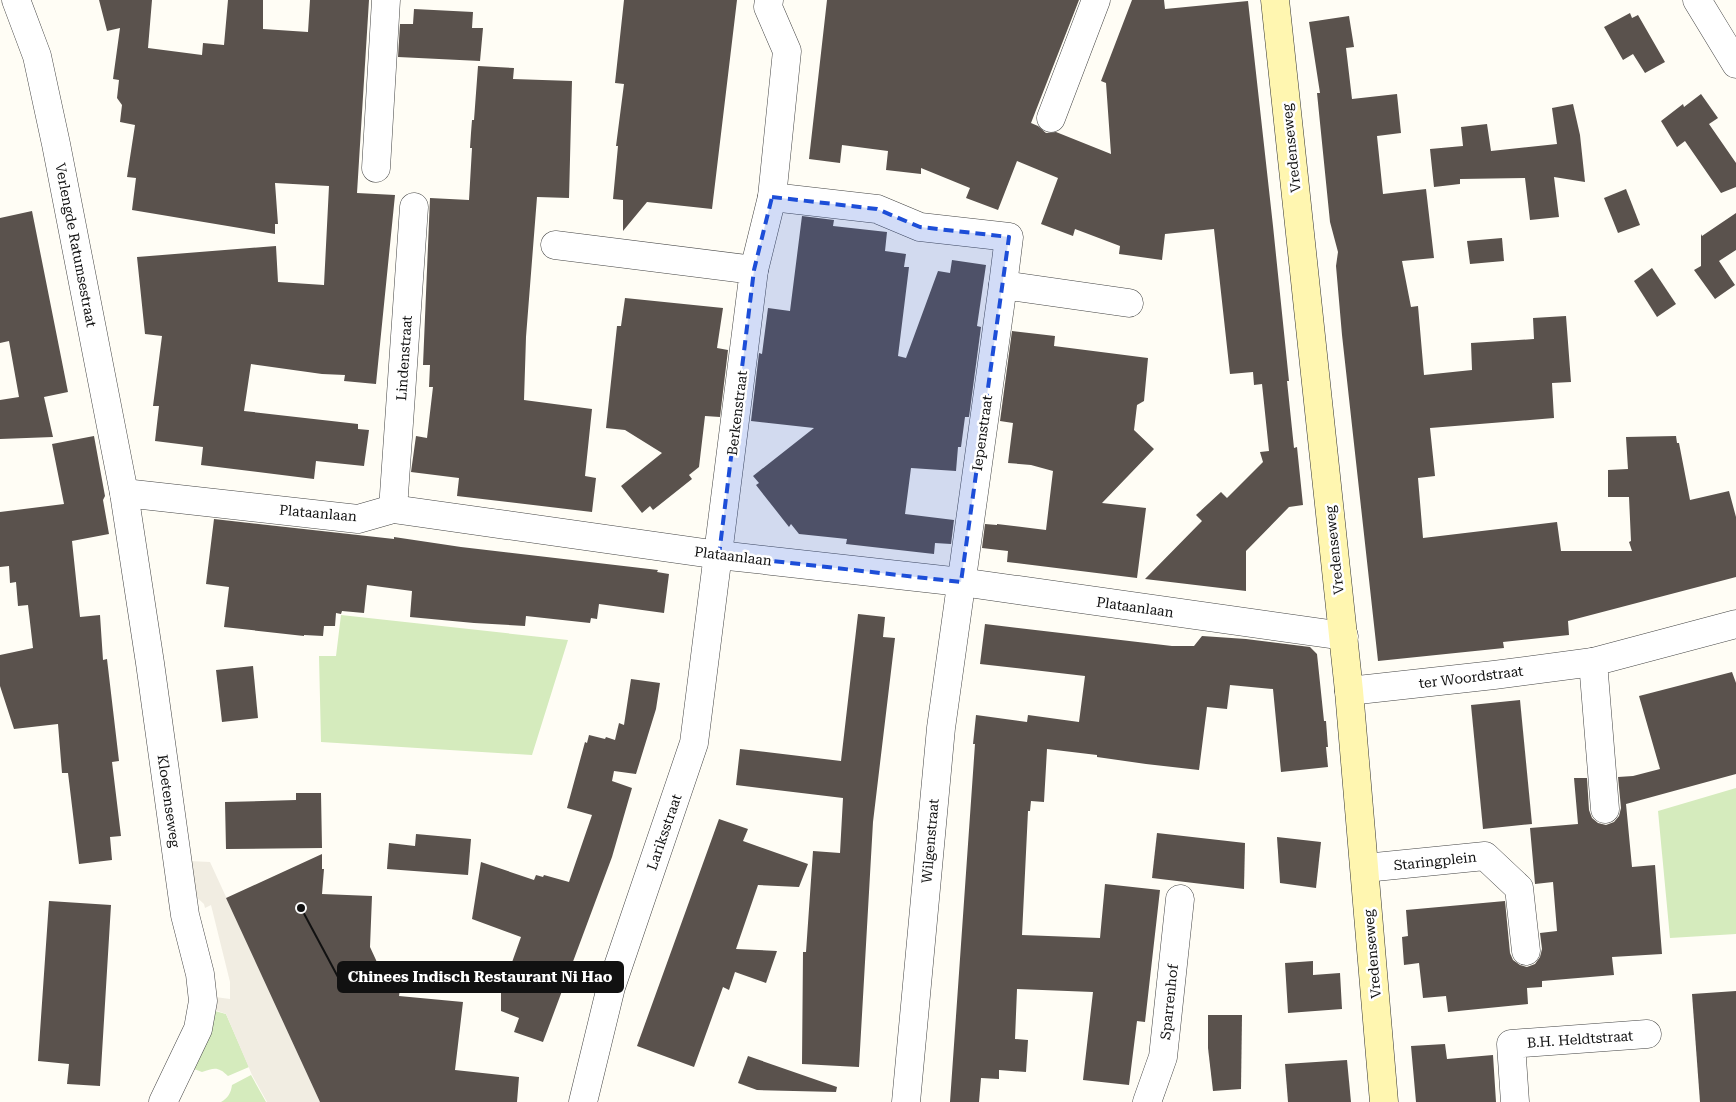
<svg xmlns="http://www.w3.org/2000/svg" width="1736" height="1102" font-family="'Roboto Serif',serif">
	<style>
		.green { fill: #d5ebbd }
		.plaza { fill: #f1ede2 }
		.building { fill: #5a524d }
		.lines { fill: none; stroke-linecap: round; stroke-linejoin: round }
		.minor-casing { stroke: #444; stroke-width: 29 }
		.secondary-casing { stroke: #333; stroke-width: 29 }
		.minor { stroke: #fff; stroke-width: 28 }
		.secondary { stroke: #fff6b0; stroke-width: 28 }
		.marked { fill: #1d4ed8; fill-opacity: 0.2; stroke: #1d4ed8; stroke-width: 4; stroke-dasharray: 10 6; stroke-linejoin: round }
		.labels { text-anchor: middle; stroke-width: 5; stroke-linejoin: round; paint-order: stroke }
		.street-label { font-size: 14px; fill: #111; stroke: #fff }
		.leader { fill: none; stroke: #111; stroke-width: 2 }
		.callout-dot { fill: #111; stroke: #fff; stroke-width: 2 }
		.callout { fill: #111; stroke: #111; stroke-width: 2 }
		.callout-label { font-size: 15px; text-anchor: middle; font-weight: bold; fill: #fff }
	</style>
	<rect width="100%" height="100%" fill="#fffdf5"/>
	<g class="green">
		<path d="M341 615 568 640 532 755 321 742 319 656H336Z"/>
		<path d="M1736 788V934L1670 938 1658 811Z"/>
		<path d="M215 1011 226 1014 249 1067 228 1076C218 1066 214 1068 202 1072L194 1069 208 1039Z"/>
		<path d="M251 1075 266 1102H221C228 1098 231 1093 232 1085Z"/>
	</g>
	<path class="plaza" d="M189 861 210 862 320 1102H267L252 1075 226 1014 215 1010V997L230 999V982L211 905 205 908 204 904 193 894Z"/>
	<g class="building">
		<path d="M99 0H152L148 48 202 55 203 43 224 45 228 0H263V29L308 32 310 0H369L357 193 395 195 376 384 344 381 345 375 322 374 251 364 244 411 358 424V429L369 430 364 466 316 461 314 479 201 465 203 447 155 441 159 406H153L162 336 145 334 137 257 276 246 278 282 324 285 329 186 275 183 278 224H275V234L132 210 136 178 127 177 135 125 120 122 122 105 117 98 119 80 113 79 120 28 107 31Z"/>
		<path d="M624 0H737L712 209 647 202 623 231V200L613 199 618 146H616L624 84 615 83Z"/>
		<path d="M827 0H1079L1031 123 1038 126 1046 133 1056 132 1111 154 1106 83 1101 81 1132 0H1164L1165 9 1248 1 1273 226 1289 381H1287L1294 448 1297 447 1303 505 1289 507 1246 551V591L1145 579 1202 521 1196 515 1221 492 1227 498 1263 462 1260 452 1269 451 1262 384 1254 385 1253 372 1230 374 1214 229 1165 234 1162 260 1119 254 1120 246 1075 229 1073 236 1041 224 1058 178 1017 161 998 210 966 198 970 188 921 168V174L886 170 888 151 842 145 840 163 809 159Z"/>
		<path d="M414 9 473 12 472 28H483L480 61 398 57 400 24H413Z"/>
		<path d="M1630 13 1632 18 1638 15 1665 62 1645 73 1633 54 1623 60 1604 27Z"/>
		<path d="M1349 16 1354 47 1346 48 1352 99 1397 94 1401 133 1377 136 1383 194 1426 189 1434 258 1402 261 1411 307 1418 306 1424 375 1472 370 1471 343 1534 339 1533 318 1566 316 1571 382 1552 383 1554 418 1430 428 1435 476 1418 478 1423 538 1557 522 1561 551H1632L1629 542 1631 541 1629 497H1608V470L1628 469 1626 437 1676 436 1677 443H1679L1690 500 1729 491 1736 517V577L1568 621 1569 635 1503 642 1504 648 1378 661 1342 335 1336 266 1338 252 1330 222 1317 93H1320L1309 22Z"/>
		<path d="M478 66 514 68 513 79 572 81 569 198 537 197 526 337 524 400 592 409 585 476 596 478 592 512 457 496 459 478 411 472 416 436 427 438 433 387H429L430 365H423L430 198 469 200 472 148H470L471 133 472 120H474Z"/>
		<path d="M1701 94 1718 118 1709 124 1736 163V187L1721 193 1685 141 1677 147 1661 121 1683 104 1684 107Z"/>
		<path d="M1573 104 1580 135 1585 182 1554 177 1559 217 1530 220 1525 178 1460 179V184L1434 187 1430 149 1463 146 1461 127 1487 124 1491 151 1557 144 1552 108Z"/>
		<path d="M1626 189 1640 225 1618 233 1604 198Z"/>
		<path d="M32 211 68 392 44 397 53 437 0 439V400L19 397 9 341 0 343V218Z"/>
		<path d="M1736 213V250L1719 261 1735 285 1715 299 1694 270 1701 266V234L1702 236Z"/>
		<path d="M802 216 834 220 833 226 887 232 885 251 906 254 904 267H909L898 356 906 358 938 271 950 273 952 260 986 265 977 326 981 327 969 417H965L961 447H958L956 471 911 468 905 514 954 520 951 544 935 543 934 554 846 544 847 539 799 534 791 524 789 527 756 485 759 483 753 476 814 428 751 421 759 353 762 354 768 308 790 311Z"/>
		<path d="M1502 238 1504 261 1470 264 1467 241Z"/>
		<path d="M1652 268 1676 304 1657 317 1634 281Z"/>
		<path d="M625 298 723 308 717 348 728 350 720 417 705 416 699 467 689 475 692 479 653 510 650 506 642 513 621 486 662 453 625 430 606 428 617 326H621Z"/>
		<path d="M1012 331 1055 336 1054 346 1148 358 1144 401 1137 405 1134 430 1154 449 1102 503 1146 508 1137 578 1007 562 1008 551 982 548 985 524 997 525V524L1046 530 1053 471 1031 465 1008 463 1013 423 1000 421Z"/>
		<path d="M94 436 105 496 103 500 109 534 72 541 80 617 100 615 103 660 107 659 119 761 112 762 121 836 110 837 112 860 79 864 68 773H62L58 724 14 729 0 686V655L33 648 28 605 18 606 16 582 10 583 9 566 0 567V512L64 504 52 444Z"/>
		<path d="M214 519 394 539V537L461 547 658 570 657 572 669 574 664 613 599 604 597 619 591 618 590 623 526 616 525 626 474 623 410 617 412 591 367 585 364 613 342 611 341 614 336 613 335 626H324L323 636 304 635V636L224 627 229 587 206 584Z"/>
		<path d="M858 614 885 617 883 637 895 638 873 822 859 1067 802 1064 803 952H806L813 851 840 853 843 798 736 785 740 749 841 761Z"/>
		<path d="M985 624 1172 646H1194L1202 636 1246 639 1310 647 1317 654 1324 721H1326L1328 747H1326L1328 767 1281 772 1273 689 1230 685 1227 709 1207 707 1199 770 1146 764 1097 757V755L1047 749 1044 802 1031 801 1030 811H1028L1022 935 1100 938 1105 884 1160 890 1145 1022 1137 1021 1129 1085 1083 1080 1093 992 1017 989 1015 1039 1028 1040 1026 1072 999 1070V1079L981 1078 979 1102H950L975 744H973L976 715 1027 722 1028 715 1079 722 1085 676 980 664Z"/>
		<path d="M253 666 258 718 222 722 216 670Z"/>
		<path d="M1732 672 1736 683V774L1626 804 1632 867 1655 865 1662 954 1612 957 1614 975 1542 981V987L1527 988 1528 1004 1448 1012 1446 996 1423 998 1419 963 1404 965 1402 937 1408 936 1406 910 1505 901 1510 953 1513 960 1520 965 1527 967 1535 964 1540 957 1542 949 1540 933 1557 931 1553 882 1535 884 1530 828 1578 824 1574 778H1587L1589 810 1592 818 1598 823 1606 825 1614 822 1619 816 1621 808 1618 777 1633 776 1660 769 1639 696Z"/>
		<path d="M631 679 660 683 656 709 636 774 614 771 612 781 632 788 612 857 543 1042 514 1032 519 1018 501 1011V993L521 937 472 919 481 862 534 880 536 875 543 877 544 875 569 882 592 815 567 808 585 742 587 743 589 735 605 739 606 737 615 740 619 723 624 725Z"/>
		<path d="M1520 700 1532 824 1483 829 1471 705Z"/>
		<path d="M296 793H321L322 848 226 849 225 802 296 800Z"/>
		<path d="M719 819 748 829 743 841 808 864 799 887 758 885 736 949 777 951 766 983 735 972 729 990 723 987 694 1067 637 1046Z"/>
		<path d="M1157 833 1245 843 1244 889 1152 878Z"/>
		<path d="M416 834 471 839 468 875 387 869 389 843 415 846Z"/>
		<path d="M1277 837 1321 842 1316 888 1280 883Z"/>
		<path d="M322 854V869H324L322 894 372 896 370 947 382 973 402 975 399 996 463 1002 455 1070 519 1077 517 1102H320L226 898Z"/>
		<path d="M49 901 111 905 100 1086 67 1084 69 1064 38 1061Z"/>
		<path d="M1313 961V975L1340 973 1342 1009 1288 1013 1285 963Z"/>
		<path d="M1736 991V1102H1700L1692 994Z"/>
		<path d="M1208 1015H1242L1241 1089 1213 1091 1208 1048Z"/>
		<path d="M1445 1044 1447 1059 1493 1055 1496 1102H1416L1411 1046Z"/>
		<path d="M748 1056 837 1087 836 1092 757 1090 738 1083Z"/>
		<path d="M1347 1060 1351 1102H1288L1285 1064Z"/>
	</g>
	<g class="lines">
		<defs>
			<g id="minor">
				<path d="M16 0 37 56 56 144 124 493 150 663 185 915 200 974 203 1001 198 1029 163 1102"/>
				<path d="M769 0 768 7 787 51 772 197 877 209 920 227 1009 237 1003 285"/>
				<path d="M1697 0 1736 64"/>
				<path d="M1051 118 1096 0"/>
				<path d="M376 168 386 0"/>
				<path d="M555 245 754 270 694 743 611 987 583 1102"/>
				<path d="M754 270 772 197"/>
				<path d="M124 493 358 519 393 509 719 555 961 582 1344 636"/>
				<path d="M393 509 414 207"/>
				<path d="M1593 662 1605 809"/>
				<path d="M1349 691 1494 675 1593 662 1736 624"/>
				<path d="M1365 868 1485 856 1519 888 1526 951"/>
				<path d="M906 1102 941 728 1003 285 1129 303"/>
				<path d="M1147 1102 1163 1057 1180 899"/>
				<path d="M1515 1102 1511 1044 1647 1034"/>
			</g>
			<path id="secondary" d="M1275 0 1349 691 1384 1102"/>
		</defs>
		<use href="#minor" class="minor-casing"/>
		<use href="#secondary" class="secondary-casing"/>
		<use href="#minor" class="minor"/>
		<use href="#secondary" class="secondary"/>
	</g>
	<path class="marked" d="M772 197 877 209 920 227 1009 237 961 582 719 555 754 270Z"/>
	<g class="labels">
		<g class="street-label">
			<text transform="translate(1291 148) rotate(-96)" y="5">Vredenseweg</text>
			<text transform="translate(76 245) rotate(79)" y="5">Verlengde Ratumsestraat</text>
			<text transform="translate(404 358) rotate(-86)" y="5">Lindenstraat</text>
			<text transform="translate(737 413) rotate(-83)" y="5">Berkenstraat</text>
			<text transform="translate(982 433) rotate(-82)" y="5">Iepenstraat</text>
			<text transform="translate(318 513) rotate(5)" y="5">Plataanlaan</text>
			<text transform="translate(1334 550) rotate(-96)" y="5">Vredenseweg</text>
			<text transform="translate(733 556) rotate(7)" y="5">Plataanlaan</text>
			<text transform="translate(1135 607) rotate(8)" y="5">Plataanlaan</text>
			<text transform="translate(1471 677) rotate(-7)" y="5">ter Woordstraat</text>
			<text transform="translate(169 801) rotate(82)" y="5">Kloetenseweg</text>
			<text transform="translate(664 832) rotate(-71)" y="5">Lariksstraat</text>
			<text transform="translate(930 841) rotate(-85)" y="5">Wilgenstraat</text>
			<text transform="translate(1435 861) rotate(-6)" y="5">Staringplein</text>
			<text transform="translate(1372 954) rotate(-95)" y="5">Vredenseweg</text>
			<text transform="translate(1169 1002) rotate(-84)" y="5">Sparrenhof</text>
			<text transform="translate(1580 1039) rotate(-4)" y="5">B.H. Heldtstraat</text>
		</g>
	</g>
	<path class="leader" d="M301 908L338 977"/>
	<circle class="callout-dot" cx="301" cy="908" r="5"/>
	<rect class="callout" x="338" y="962" width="285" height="30" rx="5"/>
	<g class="callout-label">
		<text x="480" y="982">Chinees Indisch Restaurant Ni Hao</text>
	</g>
</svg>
